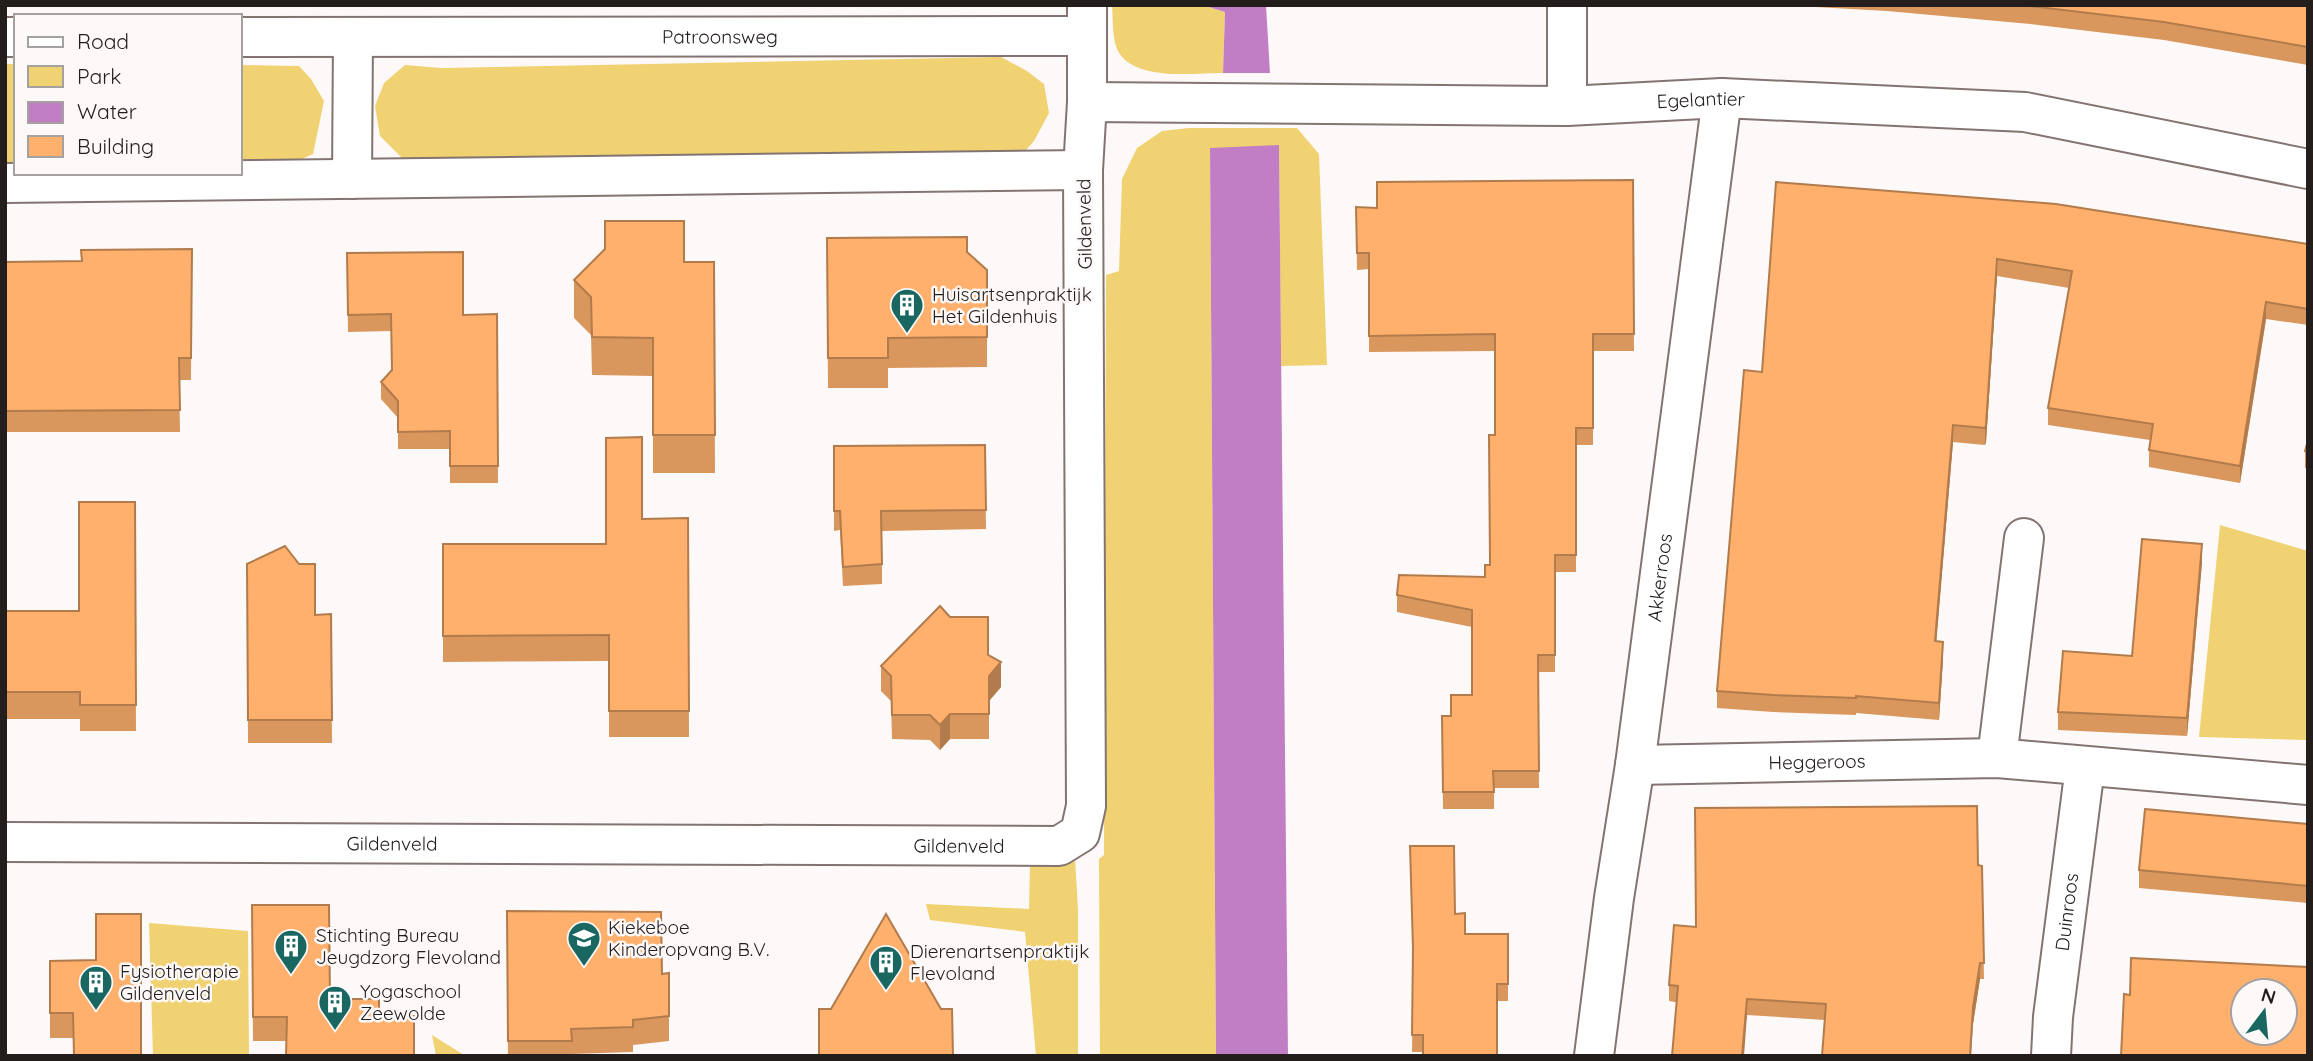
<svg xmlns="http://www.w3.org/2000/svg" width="2313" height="1061" font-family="Quicksand,sans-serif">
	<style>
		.green { fill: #f0d272 }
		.water { fill: #c17ec4 }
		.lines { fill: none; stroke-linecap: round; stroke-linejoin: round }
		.minor-casing { stroke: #837472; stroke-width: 42 }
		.minor { stroke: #fff; stroke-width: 38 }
		.wall { fill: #da975d }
		.shaded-wall { fill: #b27b4c }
		.building { fill: #feb06c; stroke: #b27b4c; stroke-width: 2; fill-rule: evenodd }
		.labels { text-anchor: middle; stroke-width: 5; stroke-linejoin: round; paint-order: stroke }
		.street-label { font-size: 19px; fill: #231d1c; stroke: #fdf9f9 }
		.poi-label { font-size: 19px; fill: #231d1c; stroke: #fdf9f9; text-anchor: start }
	</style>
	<rect width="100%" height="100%" fill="#fdf9f9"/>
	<g class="green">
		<path d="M1112 5H1202L1225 12 1223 73C1193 73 1132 82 1117 49 1112 37 1113 18 1112 5Z"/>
		<path d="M1001 57 1027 71 1044 84 1049 113 1034 141 1018 159 427 164 402 158 380 136 375 106 384 83 405 65 441 68Z"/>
		<rect x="5" y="64" width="11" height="103"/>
		<path d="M240 65 299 66 311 79 324 101 313 154 291 164 240 165Z"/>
		<path d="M1189 128H1297L1319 154 1327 365 1281 366 1279 146 1210 149 1216 1056H1100L1099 859 1104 855 1106 275 1119 271 1122 179 1137 148 1162 131Z"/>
		<path d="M2220 525 2308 551V740L2199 737Z"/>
		<path d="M1075 858 1078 910V1056H1036L1025 932 930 920 926 904 1029 909 1030 864Z"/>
		<path d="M149 923 248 931 249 1056H153Z"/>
		<path d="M432 1035 464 1055V1056H436Z"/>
	</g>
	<g class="water">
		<path d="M1202 5H1266L1270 73H1223L1225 12Z"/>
		<path d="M1279 145 1288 1056H1216L1210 148Z"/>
	</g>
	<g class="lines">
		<defs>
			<g id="minor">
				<path d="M1567 5V106"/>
				<path d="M5 37H16"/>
				<path id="s1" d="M240 37 1087 36"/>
				<path id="s2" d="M1087 102 1567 106 1722 98 2025 112 2308 169"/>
				<path d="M352 179 353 37"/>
				<path d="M5 183 1083 170"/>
				<path d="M1997 758 2024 538"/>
				<path id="s3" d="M1635 765 1997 758 2308 785"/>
				<path id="s4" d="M5 842 1059 846 1080 833 1086 806 1083 170 1087 102V5"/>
				<path id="s5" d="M1594 1056 1614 898 1635 765 1722 98"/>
				<path id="s6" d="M2051 1056 2053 1017 2085 767"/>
			</g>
		</defs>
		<use href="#minor" class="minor-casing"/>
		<use href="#minor" class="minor"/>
	</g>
	<g class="wall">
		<path d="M1779 5H2308V65L2164 40 2030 24 1887 11Z"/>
		<path d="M1633 180 1634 351H1593V445H1576V572H1555V672H1538L1539 788H1494V809H1443L1442 716H1451L1472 695V627L1397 612V595L1485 577 1490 565 1495 435V351L1369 352V269L1357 270 1356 207 1377 208Z"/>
		<path d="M1776 182 2308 244V325L2266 319 2240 483 2149 467V450L2150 440 2048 425V408L2069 288 1997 276 1986 442 1985 445 1953 442 1936 642 1943 659 1939 720 1856 713V715L1773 712 1717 708V691L1762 372Z"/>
		<path d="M827 238 967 252 987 270V367L888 368V388H828Z"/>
		<path d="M192 249 191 380H179L180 432H5V262L81 261Z"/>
		<path d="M347 253 463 315 497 314 498 483H450V449H398V418L381 399V382L392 370 391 331 348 332Z"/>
		<path d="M684 262H714L715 473H653V376L592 375 591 335 574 318V280Z"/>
		<path d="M2308 440V469L2305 468V451Z"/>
		<path d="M985 445 986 529 882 531V584L843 586 840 530 834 531V446Z"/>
		<path d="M135 502 136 731H80V719H5V611H79Z"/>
		<path d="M688 518 689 737H609V661L443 662V544H606L642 519Z"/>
		<path d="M2202 562 2187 736 2058 730V712L2132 656Z"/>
		<path d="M247 564H299L315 615 331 614 332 743H248Z"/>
		<path d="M988 655 1001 687 989 701V739H950L940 750 930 740 892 739 891 701 881 691V666Z"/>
		<path d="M2308 824V903L2139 888V870Z"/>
		<path d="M1410 846 1455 914 1465 934H1508V1001H1497L1423 1052H1412L1413 960Z"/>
		<path d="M1978 865 1982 866 1984 979H1980L1973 1024 1825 1020 1747 1015 1669 1001V985Z"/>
		<path d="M252 905H329L286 1041H253Z"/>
		<path d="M507 911 662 974 669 973V1041L633 1045V1052L572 1054V1056H508Z"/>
		<path d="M50 961 141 1056 73 1038H50Z"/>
	</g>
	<g class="shaded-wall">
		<path d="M1997 259V276L1986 442 1985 445V428Z"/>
		<path d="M2266 302V319L2240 483V466Z"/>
		<path d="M1953 425V442L1935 658V641Z"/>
		<path d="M2202 544V562L2187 736V718Z"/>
		<path d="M1943 642V659L1939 720V703Z"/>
		<path d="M1001 662V687L989 701V676Z"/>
		<path d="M950 714V739L940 750V725Z"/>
		<path d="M1980 963V979L1973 1024 1971 1056H1970L1973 1007Z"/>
		<path d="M1747 999V1015L1744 1056H1742Z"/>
	</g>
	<g class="building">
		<path d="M2022 5H2308V47L2164 22Z"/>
		<path d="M1633 180 1634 334H1593V428H1576V555H1555V655H1538L1539 771H1493L1494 792H1443L1442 716H1451V695H1472V610L1397 595 1399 575 1485 577V565H1490L1489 435H1495V334L1369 336V253H1357L1356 207 1377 208V182Z"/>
		<path d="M1776 182 2056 204 2308 244V309L2266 302 2240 466 2149 450 2153 424 2048 408 2072 271 1997 259 1986 425 1985 428 1953 425 1935 641 1943 642 1939 703 1856 696V698L1773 695 1717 691 1744 370 1762 372Z"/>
		<path d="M605 221H684V262H714L715 435H653V338L592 337 591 297 574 280 605 249Z"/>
		<path d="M967 237V252L987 270V337L888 338V358H828L827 238Z"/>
		<path d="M192 249 191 358H179L180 410 5 411V262L82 261 81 250Z"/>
		<path d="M463 252V315L497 314 498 466H450V431L398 432V401L381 382 392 370 391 314 348 315 347 253Z"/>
		<path d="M642 437V519L688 518 689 711H609V635L443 636V544H606V438Z"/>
		<path d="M2308 440V452L2305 451Z"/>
		<path d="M985 445 986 510 881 511 882 564 843 567 840 511H834V446Z"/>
		<path d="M79 502H135L136 705H80V692H5V611H79Z"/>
		<path d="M2142 539 2202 544 2187 718 2058 712 2063 651 2132 656Z"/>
		<path d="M285 546 299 564H315V615L331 614 332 720H248L247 564Z"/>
		<path d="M940 606 950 617H988V655L1001 662 989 676V714H950L940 725 930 715H892L891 676 881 666Z"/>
		<path d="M1977 806 1978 865 1982 866 1984 963H1980L1973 1007 1970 1056H1822L1826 1004 1747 999 1742 1056H1672L1678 986 1669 985 1674 925 1696 927 1695 808Z"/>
		<path d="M2145 809 2308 824V886L2139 870Z"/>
		<path d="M1410 846H1454L1455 914 1465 913V934H1508V984H1497V1056H1423V1035H1412L1413 948Z"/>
		<path d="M252 905H329L330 999H379V1016H414V1056H286L287 1017H253Z"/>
		<path d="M507 911 661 912 662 974 669 973V1016L633 1020V1027L571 1029 572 1041H508Z"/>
		<path d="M96 914H141V1056H74L73 1013H50V961L96 960Z"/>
		<path d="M886 914 941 1009H952L953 1056H819V1009H831Z"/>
		<path d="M2131 958 2308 967V1056H2121L2124 994 2130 995ZM2243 991H2285V1033H2243Z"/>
	</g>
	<defs>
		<symbol id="building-pin" viewBox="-11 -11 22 30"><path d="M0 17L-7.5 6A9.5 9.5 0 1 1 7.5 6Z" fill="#1a6661" stroke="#fdf9f9"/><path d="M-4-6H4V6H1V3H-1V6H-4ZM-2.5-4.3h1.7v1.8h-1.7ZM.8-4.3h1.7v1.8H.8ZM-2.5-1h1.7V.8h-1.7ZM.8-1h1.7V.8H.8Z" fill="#fff"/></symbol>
		<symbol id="school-pin" viewBox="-11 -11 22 30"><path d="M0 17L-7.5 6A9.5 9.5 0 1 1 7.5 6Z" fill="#1a6661" stroke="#fdf9f9"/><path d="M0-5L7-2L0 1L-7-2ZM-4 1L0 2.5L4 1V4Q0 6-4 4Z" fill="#fff"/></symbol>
	</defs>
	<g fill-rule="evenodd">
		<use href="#building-pin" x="888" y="286" width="38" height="52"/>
		<use href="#school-pin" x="565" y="919" width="38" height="52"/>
		<use href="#building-pin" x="272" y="927" width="38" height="52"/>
		<use href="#building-pin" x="867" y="943" width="38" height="52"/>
		<use href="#building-pin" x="77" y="963" width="38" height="52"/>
		<use href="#building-pin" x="316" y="983" width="38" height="52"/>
	</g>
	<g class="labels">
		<g class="street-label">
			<text dy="7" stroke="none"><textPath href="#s1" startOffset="480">Patroonsweg</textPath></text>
			<text dy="7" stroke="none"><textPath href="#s2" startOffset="614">Egelantier</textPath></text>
			<text transform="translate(1084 224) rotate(-91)" y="7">Gildenveld</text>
			<text dy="7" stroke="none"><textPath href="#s5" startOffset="483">Akkerroos</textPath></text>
			<text dy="7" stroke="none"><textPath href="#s3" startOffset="182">Heggeroos</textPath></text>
			<text dy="7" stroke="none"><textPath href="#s4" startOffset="387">Gildenveld</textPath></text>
			<text dy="7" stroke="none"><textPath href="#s4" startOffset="954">Gildenveld</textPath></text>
			<text dy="7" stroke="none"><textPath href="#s6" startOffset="145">Duinroos</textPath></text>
		</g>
		<g class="poi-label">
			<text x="932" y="301">Huisartsenpraktijk<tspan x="932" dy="22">Het Gildenhuis</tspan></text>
			<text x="608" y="934">Kiekeboe<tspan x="608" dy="22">Kinderopvang B.V.</tspan></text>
			<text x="316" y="942">Stichting Bureau<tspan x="316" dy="22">Jeugdzorg Flevoland</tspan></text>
			<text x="910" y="958">Dierenartsenpraktijk<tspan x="910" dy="22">Flevoland</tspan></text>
			<text x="120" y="978">Fysiotherapie<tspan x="120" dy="22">Gildenveld</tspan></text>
			<text x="360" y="998">Yogaschool<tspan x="360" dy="22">Zeewolde</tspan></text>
		</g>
	</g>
	<rect width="2313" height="1061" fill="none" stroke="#231d1c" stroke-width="14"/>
	<rect x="14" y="14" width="228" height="161" fill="#fdf9f9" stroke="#a6a1a1" stroke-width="2"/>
	<rect x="28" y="37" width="35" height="10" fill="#ffffff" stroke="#a6a1a1" stroke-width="2"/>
	<text x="77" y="49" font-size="21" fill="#231d1c">Road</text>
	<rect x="28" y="66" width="35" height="21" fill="#f0d272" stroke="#a6a1a1" stroke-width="2"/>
	<text x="77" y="84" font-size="21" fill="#231d1c">Park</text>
	<rect x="28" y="102" width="35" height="21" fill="#c17ec4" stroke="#a6a1a1" stroke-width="2"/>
	<text x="77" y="119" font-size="21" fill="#231d1c">Water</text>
	<rect x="28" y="136" width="35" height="21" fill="#feb06c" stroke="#a6a1a1" stroke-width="2"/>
	<text x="77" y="154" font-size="21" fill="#231d1c">Building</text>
	<g transform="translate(2264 1012) rotate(16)"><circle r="33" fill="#fdf9f9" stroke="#a6a1a1" stroke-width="2"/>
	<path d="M0-5L12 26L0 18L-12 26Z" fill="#1a6661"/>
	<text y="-10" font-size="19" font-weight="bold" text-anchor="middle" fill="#231d1c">N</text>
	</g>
</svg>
